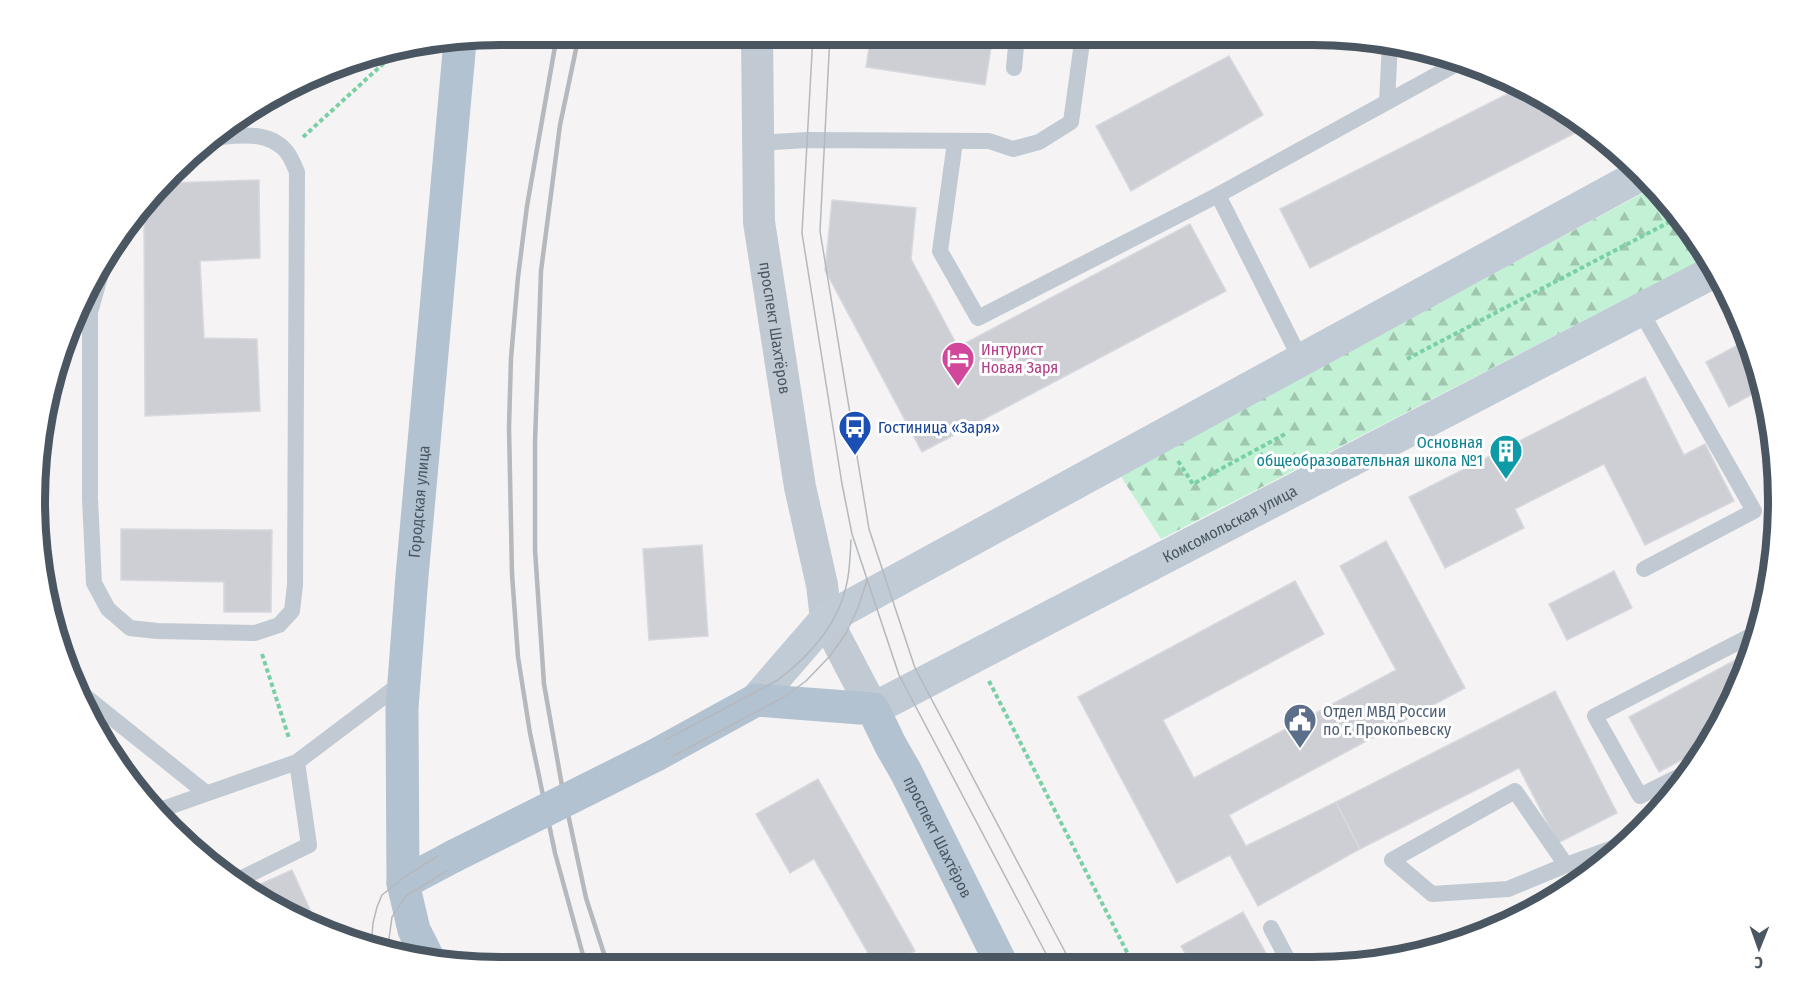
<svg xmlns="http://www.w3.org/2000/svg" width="1813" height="1002" font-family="'Fira Sans Condensed',sans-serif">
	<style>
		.forest { fill: url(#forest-firs) }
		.building { fill: #cdcfd5; stroke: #d7d9de; stroke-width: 1.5 }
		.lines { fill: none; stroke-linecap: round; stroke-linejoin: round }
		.path { stroke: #7ad0a6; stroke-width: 4; stroke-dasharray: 4.5 3; stroke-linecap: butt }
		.lane { stroke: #c1cad2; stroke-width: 16 }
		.street { stroke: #c1cad2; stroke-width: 32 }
		.secondary { stroke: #c1cbd6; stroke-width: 33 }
		.primary { stroke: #b3c2d1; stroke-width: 33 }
		.tram { stroke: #b5b8bd; stroke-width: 1.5 }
		.rail { stroke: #b5b8bd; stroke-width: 4.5 }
		.primary-bridge { stroke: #b3c2d1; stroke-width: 33 }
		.labels { text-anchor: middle; stroke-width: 6; stroke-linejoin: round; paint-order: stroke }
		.street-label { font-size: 16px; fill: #4a5661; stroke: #fff }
		.hotel-label { font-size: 16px; fill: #b23c85; stroke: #fff; text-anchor: start }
		.transit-label { font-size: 16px; fill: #164399; stroke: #fff; text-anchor: start }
		.culture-label { font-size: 16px; fill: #0d838f; stroke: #fff; text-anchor: end }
		.service-label { font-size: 16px; fill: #4e5e75; stroke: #fff; text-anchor: start }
		.rim { fill: none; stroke: #4a5661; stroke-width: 8 }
	</style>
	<defs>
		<pattern id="forest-firs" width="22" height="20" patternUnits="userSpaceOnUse" patternTransform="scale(1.5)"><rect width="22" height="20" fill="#c3f1d5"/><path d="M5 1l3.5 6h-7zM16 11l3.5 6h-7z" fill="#a0c6b0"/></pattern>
	</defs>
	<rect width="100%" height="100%" fill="#f5f3f3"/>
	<path class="forest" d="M1654 187 1682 217 1707 257 1161 539 1120 475Z"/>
	<g class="building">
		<path d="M871 35H993L985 85 866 67Z"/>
		<path d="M1229 56 1263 115 1131 191 1096 126Z"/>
		<path d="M1521 87 1545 97 1587 127 1310 268 1280 209Z"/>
		<path d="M259 180 260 258 200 261 204 338 257 339 260 411 145 416 144 209 168 183Z"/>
		<path d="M832 200 916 208 911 259 958 347 1190 224 1226 291 922 452 825 270Z"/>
		<path d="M1747 340 1764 388 1729 407 1706 362Z"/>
		<path d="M1645 377 1684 455 1705 444 1734 501 1645 545 1604 464 1515 509 1524 528 1445 568 1409 497Z"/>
		<path d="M121 529 272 530 271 612H224V582L121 580Z"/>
		<path d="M1386 541 1465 688 1229 815 1246 846 1336 802 1360 849 1258 906 1230 855 1177 883 1078 697 1295 581 1324 634 1163 720 1194 778 1396 670 1340 566Z"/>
		<path d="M702 545 708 636 649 640 643 549Z"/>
		<path d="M1614 571 1632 608 1567 640 1549 604Z"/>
		<path d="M1754 650 1716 734 1708 746 1659 772 1629 717Z"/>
		<path d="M1555 691 1617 813 1558 843 1519 768 1360 849 1336 802Z"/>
		<path d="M818 779 915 951 889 965H875L814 859 790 873 756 814Z"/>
		<path d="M292 870 317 925 268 905 249 889Z"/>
		<path d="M1243 912 1272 964H1191L1181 946Z"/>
	</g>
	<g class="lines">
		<g class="path">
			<path d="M303 137 396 52"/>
			<path d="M1407 359 1681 216"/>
			<path d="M1178 461 1193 484 1287 433"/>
			<path d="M262 654 289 738"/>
			<path d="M989 681 1133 964"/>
		</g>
		<g class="lane">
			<path d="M1014 68 1017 35"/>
			<path d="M1387 102 1390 43"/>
			<path d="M955 142 940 251 978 318 1218 195"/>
			<path d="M757 143 807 140 989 141 1013 149 1039 142 1071 122 1083 35"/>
			<path d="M104 263 90 312V499L94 583 108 609 130 628 157 631 255 633 279 625 292 611 295 585 297 172C294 165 291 157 286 151 267 129 236 136 210 138"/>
			<path d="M1640 310 1754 511 1644 569"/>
			<path d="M1301 360 1218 195 1460 62"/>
			<path d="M76 689 206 793"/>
			<path d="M1690 771 1640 796 1595 716 1758 632"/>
			<path d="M154 812 297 762 403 682"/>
			<path d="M1566 865 1515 791 1392 860 1432 894 1508 889 1566 865 1621 845"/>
			<path d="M238 880 309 845 297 762"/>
			<path d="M1271 928 1290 964"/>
		</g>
		<path class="street" id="s1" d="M757 35 759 222 800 487 822 585 826 619 873 709"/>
		<g class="secondary">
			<path d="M756 700 826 619 1642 174"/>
			<path id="s2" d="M873 709 1715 271"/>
		</g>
		<g class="primary">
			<path id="s3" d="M656 755 756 700 873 709 891 746 906 772 1002 965"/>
			<path d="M403 883 454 856"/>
			<path id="s4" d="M429 960 414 930 403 883 402 708 412 576 460 41"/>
		</g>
		<g class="tram">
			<path d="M813 35 802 233 842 484 852 534 899 675 1052 965"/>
			<path d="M830 35 820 231 869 529 915 668 1072 965"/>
			<path d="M371 948 373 923 377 907 382 895 403 878 450 848 652 747 778 680C808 657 837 626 846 587 850 572 850 556 851 540"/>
			<path d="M387 953 392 917 406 896 458 864 660 763 784 697 806 681 829 657 845 635 858 608 867 580"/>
		</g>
		<g class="rail">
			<path d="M557 35 527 206 518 277 511 358 509 427 512 574 518 657 530 733 555 853 586 966"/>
			<path d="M579 35 560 125 541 271 535 442V550L544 684 562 786 586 898 608 966"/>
		</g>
		<path class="primary-bridge" d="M454 856 656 755"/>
	</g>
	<defs>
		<symbol id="hotel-pin" viewBox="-11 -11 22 30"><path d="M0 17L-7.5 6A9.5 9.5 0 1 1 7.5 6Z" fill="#d1479c" stroke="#fff"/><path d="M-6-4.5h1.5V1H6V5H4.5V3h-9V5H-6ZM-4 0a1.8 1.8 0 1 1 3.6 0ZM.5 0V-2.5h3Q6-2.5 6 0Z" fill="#fff"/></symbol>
		<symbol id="bus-pin" viewBox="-11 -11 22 30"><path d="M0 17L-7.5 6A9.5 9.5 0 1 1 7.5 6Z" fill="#1a4fb4" stroke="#fff"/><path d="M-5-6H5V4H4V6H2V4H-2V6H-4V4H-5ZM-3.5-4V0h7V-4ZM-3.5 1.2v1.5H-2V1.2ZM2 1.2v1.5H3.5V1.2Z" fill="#fff"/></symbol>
		<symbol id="building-pin" viewBox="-11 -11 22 30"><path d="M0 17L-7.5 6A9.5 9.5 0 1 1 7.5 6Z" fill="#0f9aa8" stroke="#fff"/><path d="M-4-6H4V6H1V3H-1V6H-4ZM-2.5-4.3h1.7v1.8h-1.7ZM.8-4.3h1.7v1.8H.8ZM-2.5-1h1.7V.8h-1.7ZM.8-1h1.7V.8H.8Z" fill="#fff"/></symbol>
		<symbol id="civic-pin" viewBox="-11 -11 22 30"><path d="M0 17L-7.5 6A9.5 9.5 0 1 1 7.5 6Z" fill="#5c6f8a" stroke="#fff"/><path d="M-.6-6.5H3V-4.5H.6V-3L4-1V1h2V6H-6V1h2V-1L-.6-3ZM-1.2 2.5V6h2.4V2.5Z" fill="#fff"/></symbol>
	</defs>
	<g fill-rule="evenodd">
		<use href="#hotel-pin" x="939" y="339" width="38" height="52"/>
		<use href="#bus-pin" x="836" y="408" width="38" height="52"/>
		<use href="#building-pin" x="1487" y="432" width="38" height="52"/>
		<use href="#civic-pin" x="1281" y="701" width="38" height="52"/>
	</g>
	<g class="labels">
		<g class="street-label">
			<text dy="6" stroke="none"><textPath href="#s1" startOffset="294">проспект Шахтёров</textPath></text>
			<text dy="6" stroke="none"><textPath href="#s4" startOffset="464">Городская улица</textPath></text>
			<text dy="6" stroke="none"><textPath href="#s2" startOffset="402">Комсомольская улица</textPath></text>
			<text dy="6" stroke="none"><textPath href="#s3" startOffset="375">проспект Шахтёров</textPath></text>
		</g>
		<g class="hotel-label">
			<text x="981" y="355">Интурист<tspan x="981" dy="18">Новая Заря</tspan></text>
		</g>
		<g class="transit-label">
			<text x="878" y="433">Гостиница «Заря»</text>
		</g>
		<g class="culture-label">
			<text x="1483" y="448">Основная<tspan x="1483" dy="18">общеобразовательная школа №1</tspan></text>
		</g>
		<g class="service-label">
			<text x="1323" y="717">Отдел МВД России<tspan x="1323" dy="18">по г. Прокопьевску</tspan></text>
		</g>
	</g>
	<path d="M0 0H1813V1002H0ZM501 45H1312A456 456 0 0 1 1768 501V501A456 456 0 0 1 1312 957H501A456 456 0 0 1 45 501V501A456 456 0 0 1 501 45Z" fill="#fff" fill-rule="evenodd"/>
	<path class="rim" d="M501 45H1312A456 456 0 0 1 1768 501V501A456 456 0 0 1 1312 957H501A456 456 0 0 1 45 501V501A456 456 0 0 1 501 45Z"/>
	<g transform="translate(1759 948) rotate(181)" stroke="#ffffff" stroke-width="4.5" paint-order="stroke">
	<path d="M0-4.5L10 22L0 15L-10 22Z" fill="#4a5661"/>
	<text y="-9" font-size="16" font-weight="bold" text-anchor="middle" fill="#4a5661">С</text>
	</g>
</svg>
